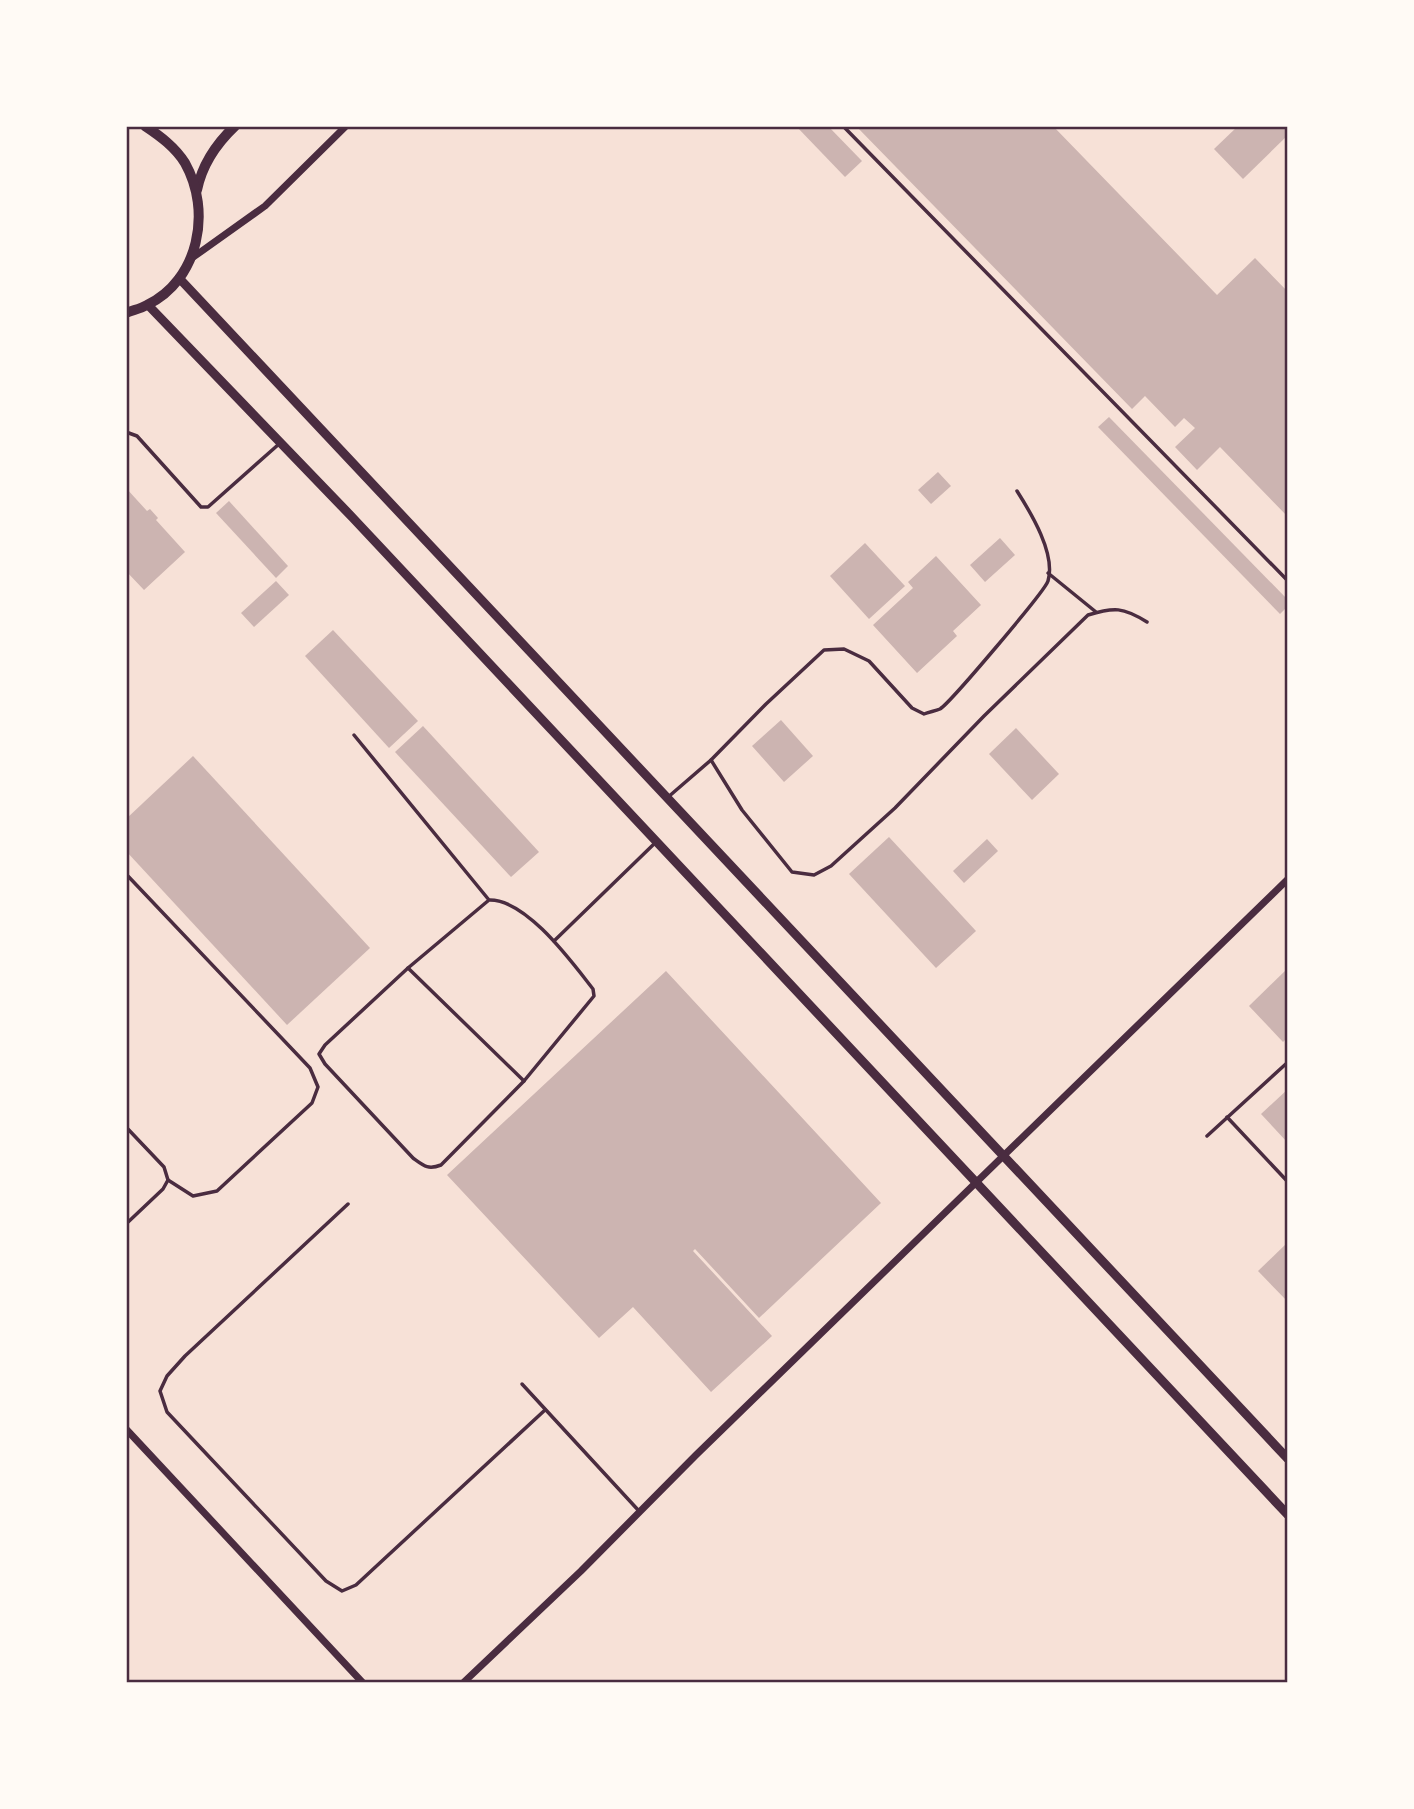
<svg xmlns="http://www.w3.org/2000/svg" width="1414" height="1809" font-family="Arial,sans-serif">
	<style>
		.building { fill: #ccb4b1 }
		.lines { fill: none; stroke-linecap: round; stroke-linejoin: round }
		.service { stroke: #4a2c40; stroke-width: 3.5 }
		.minor { stroke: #4a2c40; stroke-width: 7 }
		.tertiary { stroke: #4a2c40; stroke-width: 9 }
		.secondary { stroke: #4a2c40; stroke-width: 10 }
		.neatline { fill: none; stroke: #4a2c40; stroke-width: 2.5 }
	</style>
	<rect width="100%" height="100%" fill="#f7e1d7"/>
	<g class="building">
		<path d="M796 126H828L862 161 845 177Z"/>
		<path d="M856 126H1053L1217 295 1255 258 1288 292V517L1220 447 1197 470 1175 447 1195 428 1184 418 1175 427 1145 396 1132 409Z"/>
		<path d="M1238 126H1283L1288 131V135L1243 179 1214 149Z"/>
		<path d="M1109 417 1288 600V606L1280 614 1098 427Z"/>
		<path d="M938 472 951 486 931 504 918 490Z"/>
		<path d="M126 488 147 511 150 509 158 518 156 520 185 552 144 590 126 571Z"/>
		<path d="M229 501 288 566 276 578 216 513Z"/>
		<path d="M1000 538 1015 555 985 582 970 565Z"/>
		<path d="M865 543 905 586 869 619 830 576Z"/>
		<path d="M936 556 981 605 953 631 957 636 917 673 873 625 913 588 908 582Z"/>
		<path d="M276 581 289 595 254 627 241 613Z"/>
		<path d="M333 630 418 721 389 748 305 656Z"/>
		<path d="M781 720 813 756 784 782 752 746Z"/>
		<path d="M423 726 539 852 511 877 395 752Z"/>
		<path d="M1016 728 1059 774 1032 800 989 754Z"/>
		<path d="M193 756 370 948 287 1025 126 851V819Z"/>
		<path d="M889 837 976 931 936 968 849 874Z"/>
		<path d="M987 839 998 851 964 883 953 871Z"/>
		<path d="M1288 968V1037L1283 1042 1249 1006Z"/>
		<path d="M666 971 881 1203 759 1318 695 1249 693 1251 772 1336 711 1392 633 1307 599 1338 447 1175Z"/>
		<path d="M1288 1089V1143L1261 1114Z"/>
		<path d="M1288 1242V1302L1258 1271Z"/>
	</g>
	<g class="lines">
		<g class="service">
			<path d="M843 126 1288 581"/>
			<path d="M126 432 137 436 201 507H208L279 444"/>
			<path d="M1048 573 1096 612"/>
			<path d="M354 735 489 900C526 899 571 961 593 989L594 996 524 1081 441 1165C428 1170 424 1166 413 1158L325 1064 319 1054 325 1045 408 968 489 900"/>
			<path d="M711 760 742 810 792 872 814 875 831 866 895 808 984 716 1088 615C1114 607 1123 607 1147 622"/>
			<path d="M667 798 711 760 766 704 824 650 844 649 869 661 912 708 924 714C929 712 935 711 940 709 950 703 1045 591 1048 581 1056 554 1031 513 1017 491"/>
			<path d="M126 874 310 1068 318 1087 312 1103 217 1191 193 1196 168 1180"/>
			<path d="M554 941 655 843"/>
			<path d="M408 968 524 1081"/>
			<path d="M1227 1117 1288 1182"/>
			<path d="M126 1127 164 1167 168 1180 163 1189 126 1224"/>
			<path d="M1207 1136 1288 1062"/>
			<path d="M348 1204 185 1356 167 1376 160 1391 167 1412 326 1581 342 1591 356 1585 545 1410"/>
			<path d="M522 1384 639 1511"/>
		</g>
		<g class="minor">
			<path d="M192 258 265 206 346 126"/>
			<path d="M126 1429 363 1683"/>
			<path d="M463 1683 581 1571 696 1455 1288 879"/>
		</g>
		<g class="tertiary">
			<path d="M179 278C548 673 919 1065 1288 1459"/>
			<path d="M148 305 352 517 1288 1515"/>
		</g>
		<g class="secondary">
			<path d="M197 190C202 165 216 144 235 126"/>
			<path d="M126 313C133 310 140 309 147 305 199 280 212 211 185 163 175 147 160 136 145 126"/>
		</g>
	</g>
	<rect width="1414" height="1809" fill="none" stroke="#fffaf5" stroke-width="256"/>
	<rect x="128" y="128" width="1158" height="1553" class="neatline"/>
</svg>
